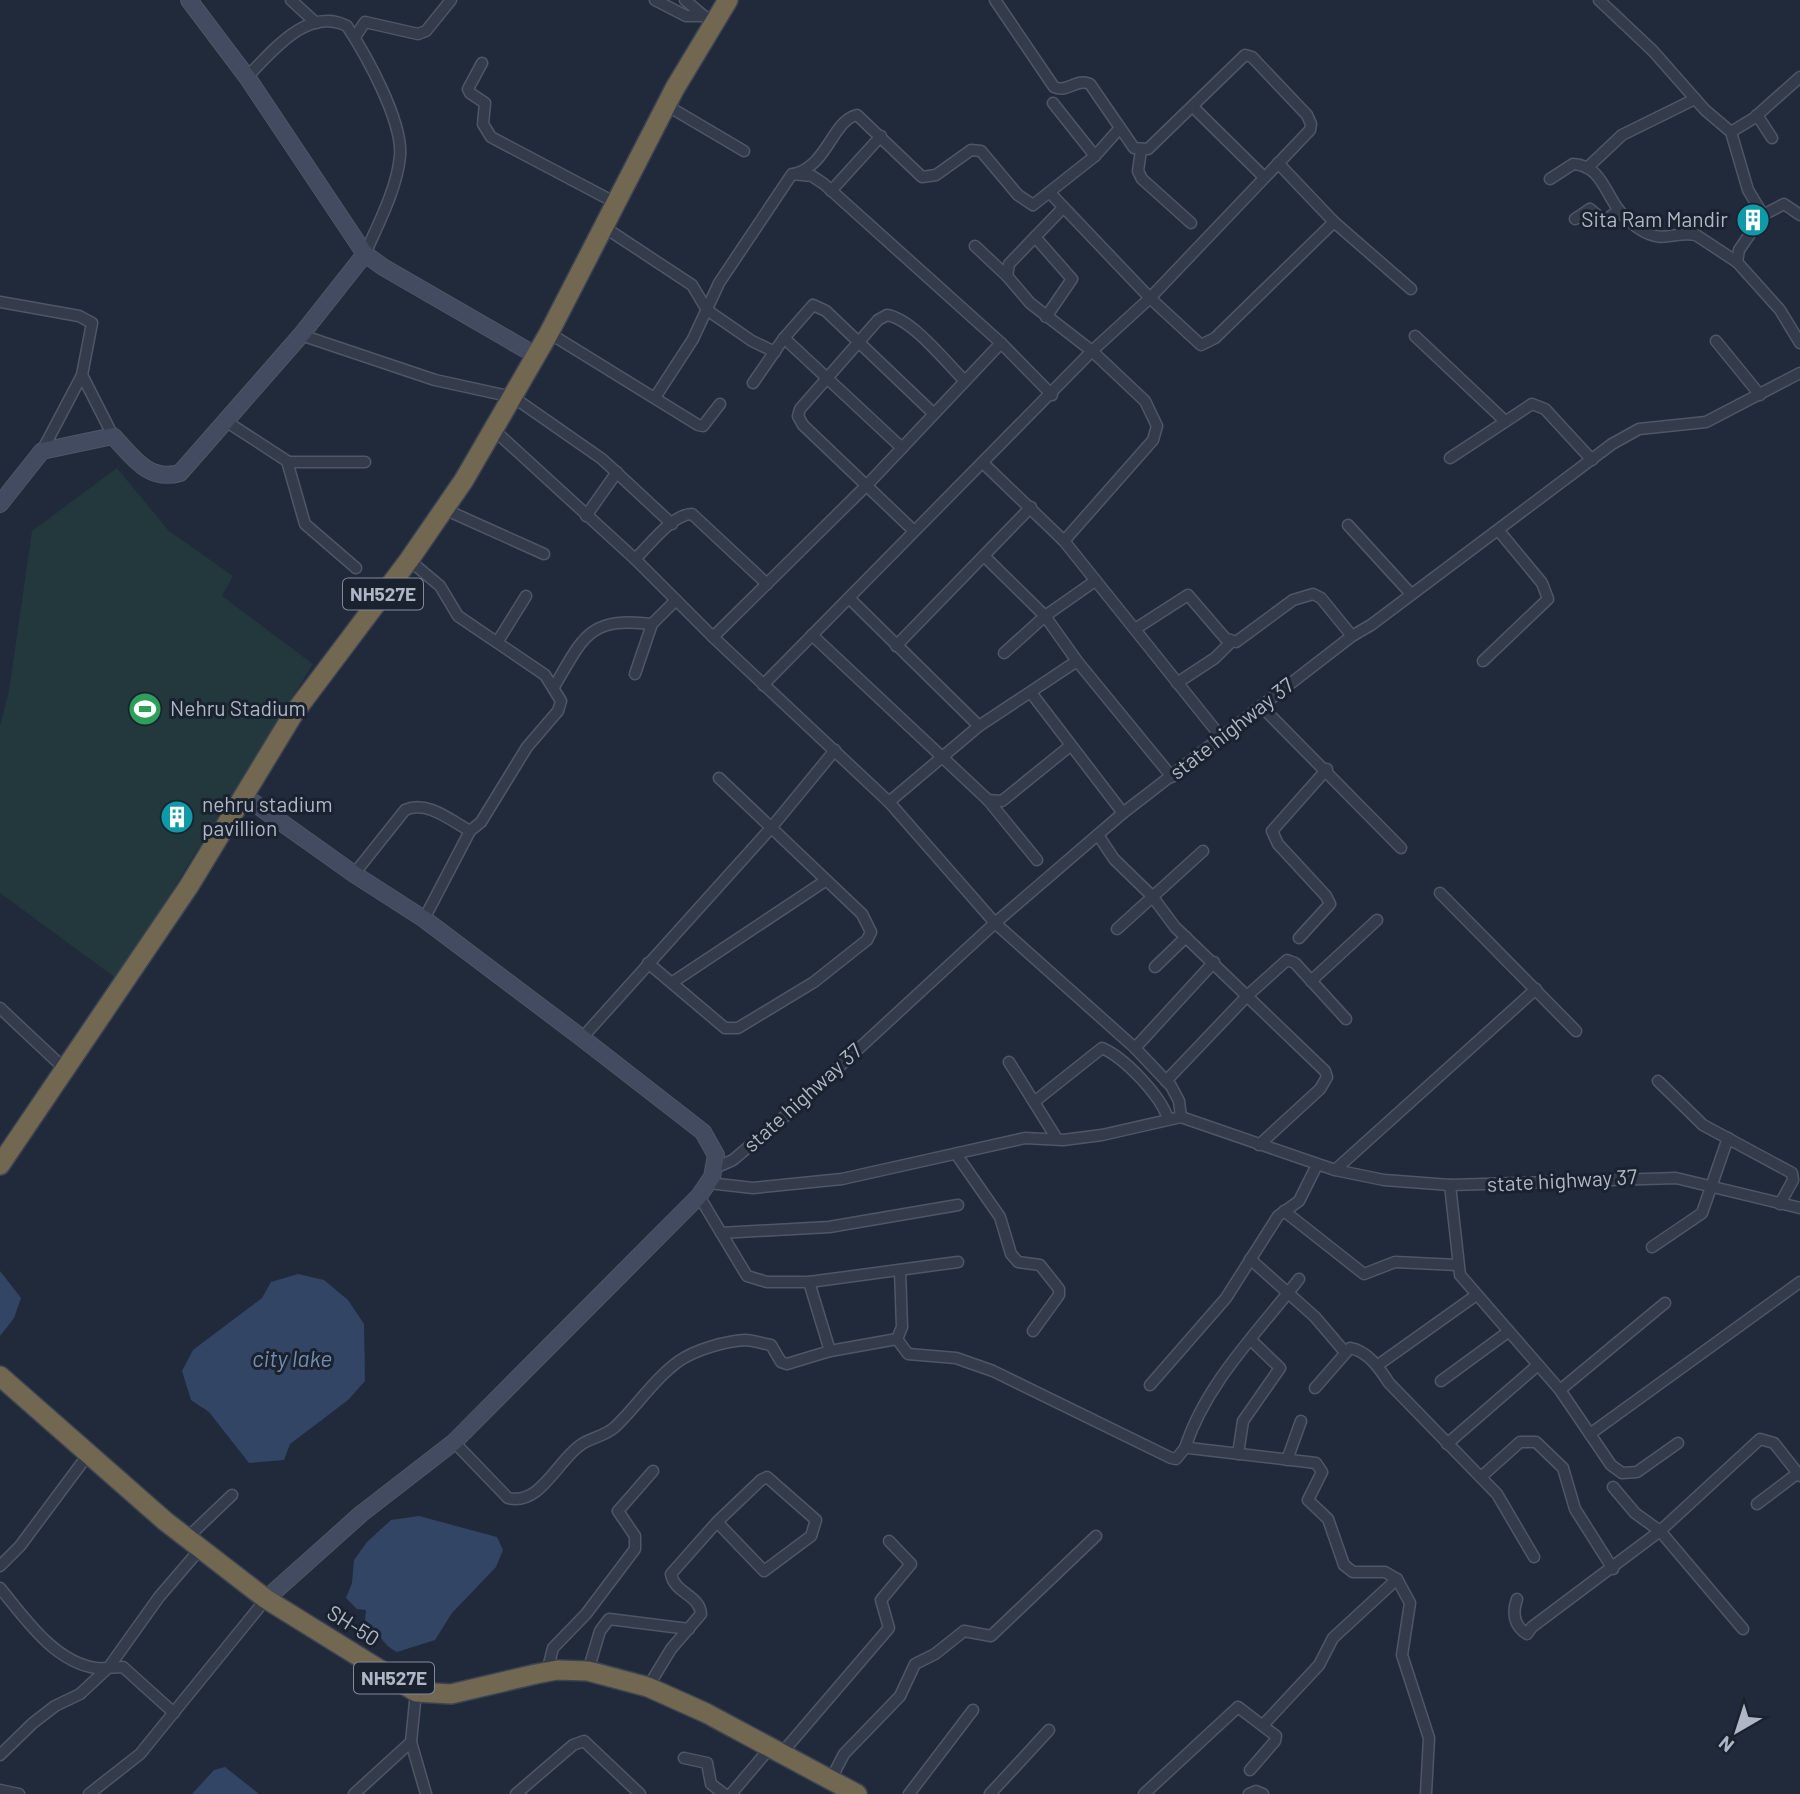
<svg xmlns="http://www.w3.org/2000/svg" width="1800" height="1794" font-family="Barlow,sans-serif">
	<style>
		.green { fill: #22383c }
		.water { fill: #334564 }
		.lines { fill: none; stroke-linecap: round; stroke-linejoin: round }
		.street-casing { stroke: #4f5766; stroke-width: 13 }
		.secondary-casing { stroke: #4f5766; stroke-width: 18 }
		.highway-casing { stroke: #3c4453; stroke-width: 22 }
		.street { stroke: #343c4b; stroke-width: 10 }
		.secondary { stroke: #424b5f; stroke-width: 16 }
		.highway { stroke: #726751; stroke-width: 19 }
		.labels { text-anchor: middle; stroke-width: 6; stroke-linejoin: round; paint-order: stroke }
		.shield { fill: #1a2230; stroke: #828a9a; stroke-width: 2 }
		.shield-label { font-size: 19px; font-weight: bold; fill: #afb7c7 }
		.poi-label { font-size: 21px; fill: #afb7c7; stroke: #1a2230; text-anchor: start }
		.street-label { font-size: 21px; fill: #afb7c7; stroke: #1a2230 }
		.water-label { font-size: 23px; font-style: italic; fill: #758cb2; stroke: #1a2230 }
	</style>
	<rect width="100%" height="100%" fill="#202a3b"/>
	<path class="green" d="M117 468 169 531 233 576 222 596 313 664 117 979 0 893V726L9 691 32 531Z"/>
	<g class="water">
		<path d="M0 1271 21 1298 14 1318 0 1336Z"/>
		<path d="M298 1274 324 1280 348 1300 364 1324 365 1381 348 1400 290 1444 284 1460 249 1463 209 1412 191 1400 182 1371 193 1350 262 1298 271 1282Z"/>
		<path d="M419 1516 497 1537 503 1550 496 1567 452 1613 435 1640 397 1652C383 1646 378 1630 365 1620L366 1610 357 1609 346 1598 352 1583 354 1560 367 1542 391 1520Z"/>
		<path d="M225 1767 259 1794H192L214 1770Z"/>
	</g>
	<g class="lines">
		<defs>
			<g id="street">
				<path d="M291 0 316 23"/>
				<path d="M655 0 686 16H704"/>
				<path d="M685 0 705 17"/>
				<path d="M1599 0 1653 51 1705 110 1731 132 1748 190 1763 215 1739 250 1737 262 1780 310 1800 343"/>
				<path d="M355 37 365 22 418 34 426 31 451 0"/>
				<path d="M482 63 468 89 470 93 485 103 483 124 491 137 616 203"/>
				<path d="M247 77C272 52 307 6 347 26 366 55 403 121 400 156 397 189 378 224 365 254"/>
				<path d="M1053 103 1095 156"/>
				<path d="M666 105 744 151"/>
				<path d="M1193 107 1264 177"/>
				<path d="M1757 115 1772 138"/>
				<path d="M1731 132 1754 118 1800 77"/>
				<path d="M1141 150 1138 171 1142 179 1191 223"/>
				<path d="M1278 163 1334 222 1411 289"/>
				<path d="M1587 168 1622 135 1695 99"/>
				<path d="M794 174C828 165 832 121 857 115L922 177 936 175 971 150 981 151 1018 195 1033 205 1095 156 1120 128"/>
				<path d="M1550 179 1573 164C1600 165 1605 192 1618 209 1623 216 1630 222 1638 228 1664 246 1674 230 1696 235L1737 262"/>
				<path d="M831 191 881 136"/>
				<path d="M1050 193 1150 298 1201 345 1215 338 1334 222"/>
				<path d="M1062 209 1009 264 1007 276 1030 303 1092 351 1145 401 1157 426 1153 440 1064 541"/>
				<path d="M1763 215 1784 204 1800 215"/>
				<path d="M1575 219 1590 209 1604 221 1619 210"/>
				<path d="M604 227 692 285 707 310 752 341 775 352"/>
				<path d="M1035 237 1072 279 1046 317"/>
				<path d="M975 246 1007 276"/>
				<path d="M0 302 79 316 92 323 82 375 42 451"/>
				<path d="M549 333 698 425 703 426 720 404"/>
				<path d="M301 335 435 380 513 397 602 459 672 524"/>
				<path d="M1415 336 1505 421"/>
				<path d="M784 338 902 448"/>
				<path d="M1716 341 1760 395"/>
				<path d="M82 375 113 436"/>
				<path d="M753 383 784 338 813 305 826 311 933 413"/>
				<path d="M656 396 693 339 719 283 792 174 812 176 824 184 1001 343 1052 395"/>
				<path d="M227 422 287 461 305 524 356 568"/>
				<path d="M494 430 635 559 713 637 889 802 995 923 1135 1048 1171 1086 1179 1101 1181 1117"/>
				<path d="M1450 458 1532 404 1545 409 1592 460"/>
				<path d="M287 462H365"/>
				<path d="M983 463 1064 541 1221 737"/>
				<path d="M444 509 544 554"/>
				<path d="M586 516 617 472"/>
				<path d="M1348 525 1411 594"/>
				<path d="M913 530 803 425 798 416 800 409 878 320 887 315C912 319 945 361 964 380"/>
				<path d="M984 556 1045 616 1077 661 1172 777"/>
				<path d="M635 559C649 546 672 514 692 514L767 584"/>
				<path d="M409 560 440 586 458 616 545 675 561 701 558 711 527 747 481 822 470 831 424 919"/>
				<path d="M850 599 979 726"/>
				<path d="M1135 629 1188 595 1225 638 1236 642 1293 600 1313 594 1321 598 1352 636"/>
				<path d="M812 635 988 800 1037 860"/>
				<path d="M713 637 868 484 1001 343"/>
				<path d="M498 641 526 596"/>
				<path d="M896 646 1031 507"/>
				<path d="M1004 653 1045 616 1095 581"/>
				<path d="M1483 661 1548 599 1542 583 1499 531"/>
				<path d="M635 674 652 624"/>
				<path d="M1177 683 1215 658 1231 642"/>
				<path d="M763 685 1092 351 1150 298 1310 130 1311 124 1307 115 1252 57 1245 55 1148 149 1134 148 1090 84C1076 78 1068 93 1054 87L995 0"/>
				<path d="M554 687C583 638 588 616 652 624L676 600"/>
				<path d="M1032 694 1123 813"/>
				<path d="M1261 706 1401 848"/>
				<path d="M988 800 1002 801 1070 746"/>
				<path d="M889 802 979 726 1077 661"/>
				<path d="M1098 835 1114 859 1152 896 1175 927 1325 1071 1327 1077 1320 1089 1259 1145"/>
				<path d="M354 874 405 810C427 800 450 820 470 831"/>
				<path d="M1440 893 1576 1031"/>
				<path d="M1117 929 1203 851"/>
				<path d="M1299 938 1330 904 1326 896 1278 844 1272 831 1327 769"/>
				<path d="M648 963 725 1028H738L814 982 867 940 871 932 862 914 719 778"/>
				<path d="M1155 967 1186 937"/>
				<path d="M1311 981 1377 920"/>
				<path d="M673 982 825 881"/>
				<path d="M0 1008 67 1071"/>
				<path d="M582 1038 771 828 835 750"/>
				<path d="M1135 1048 1214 962"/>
				<path d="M1009 1062 1057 1139"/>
				<path d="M1166 1081 1248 995 1287 960 1295 963 1346 1019"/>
				<path d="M1658 1081 1703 1125 1792 1173 1793 1180 1780 1204"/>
				<path d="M1034 1102 1102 1048C1125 1058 1161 1096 1168 1119"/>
				<path d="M956 1154 1000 1217 1011 1254 1018 1262 1040 1265 1059 1289V1295L1033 1331"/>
				<path d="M715 1168 733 1160 791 1111 995 923 1123 813 1352 636 1371 625 1612 444 1639 429 1706 422 1800 373"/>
				<path d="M1335 1170 1536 989"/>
				<path d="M709 1183 753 1188 842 1179 1025 1138 1063 1140 1102 1135 1181 1117 1335 1170 1384 1180 1450 1185 1676 1178 1800 1208"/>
				<path d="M1450 1185 1460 1275 1560 1390 1611 1465 1622 1473 1637 1472 1678 1443"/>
				<path d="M699 1196 747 1276 767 1282H809L830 1351"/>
				<path d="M1284 1211 1364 1274 1395 1262 1457 1265"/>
				<path d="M721 1233 829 1227 958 1205"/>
				<path d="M1652 1247 1702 1213 1728 1138"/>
				<path d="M1250 1259 1315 1317 1344 1351"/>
				<path d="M809 1282 958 1262"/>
				<path d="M897 1339 902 1327 900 1270"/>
				<path d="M1378 1365 1475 1296"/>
				<path d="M1441 1381 1508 1332"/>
				<path d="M1150 1385 1226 1298 1278 1216 1299 1201 1317 1165"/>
				<path d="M1315 1388 1350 1348C1368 1351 1380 1369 1389 1383L1497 1494 1534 1557"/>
				<path d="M1560 1390 1665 1303"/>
				<path d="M1590 1434 1800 1282"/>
				<path d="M454 1442 508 1498C541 1506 558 1459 582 1444 593 1437 605 1436 615 1427 637 1406 654 1379 679 1361 695 1350 725 1341 745 1340 754 1340 763 1344 771 1345L781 1362 787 1364 830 1351 897 1339 908 1354 956 1358 993 1371 1171 1458 1176 1459 1185 1448H1189L1316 1463 1322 1472 1308 1500 1328 1519 1344 1565 1353 1572H1385L1397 1579 1410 1603 1402 1655 1429 1738 1426 1793"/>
				<path d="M1447 1444 1538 1365"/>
				<path d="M1185 1448C1206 1383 1258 1332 1299 1279"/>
				<path d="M1238 1454 1243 1421 1280 1368 1251 1340"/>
				<path d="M1287 1460 1301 1421"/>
				<path d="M1481 1477 1520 1442H1536L1563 1468 1575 1509 1613 1569"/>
				<path d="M1613 1487 1635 1513 1660 1531 1743 1629"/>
				<path d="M1757 1504 1798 1473"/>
				<path d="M187 1538 232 1495"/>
				<path d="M0 1566 20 1546 90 1452"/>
				<path d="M0 1588C25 1618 54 1662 96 1668 104 1669 115 1667 123 1667L174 1713"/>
				<path d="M1517 1599C1512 1613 1514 1626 1527 1634L1532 1627 1660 1531 1760 1439 1774 1443 1800 1476"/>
				<path d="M588 1671 600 1631 609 1619 689 1629"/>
				<path d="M547 1672 553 1648 586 1614 635 1549V1536L618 1511 653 1471"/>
				<path d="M648 1687 671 1649 701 1614C700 1595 674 1593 671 1574L717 1522 764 1571 811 1536 816 1520 767 1477 761 1480 717 1522"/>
				<path d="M416 1692 411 1742 426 1794"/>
				<path d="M1264 1724 1319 1665 1333 1638 1397 1579"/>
				<path d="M781 1754 889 1628 881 1600 911 1564 889 1541"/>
				<path d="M0 1755 33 1723 55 1706 80 1694 109 1667 159 1597 201 1548"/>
				<path d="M684 1758 707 1763 711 1784 724 1794"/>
				<path d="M831 1779 844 1754 900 1696 915 1664 935 1654 964 1631 991 1636 1096 1536"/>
				<path d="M0 1790 19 1794"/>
				<path d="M89 1794 140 1754 266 1599"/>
				<path d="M354 1794 411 1742"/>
				<path d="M516 1794 573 1745 584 1741 640 1794"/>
				<path d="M731 1794 770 1748"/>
				<path d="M909 1794 973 1710"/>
				<path d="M990 1794 1049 1730"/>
				<path d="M1144 1794 1238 1707 1276 1736 1275 1741 1250 1770"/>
				<path d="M1249 1794 1256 1791 1263 1794"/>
			</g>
			<g id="secondary">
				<path d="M189 0 247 77 365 254 383 267 537 356"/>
				<path d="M0 504 42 451 113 436C133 457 148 482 180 473L301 335 365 254"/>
				<path d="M243 795 354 874 424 919 582 1038 703 1132 716 1155 712 1177 699 1196 454 1442 361 1514 266 1599"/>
			</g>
			<g id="highway">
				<path d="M0 1165 189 886 294 713 409 560 464 480 549 333 675 88 728 0"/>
				<path d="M0 1376 165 1521 266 1599 416 1692 451 1694 536 1674 557 1670 588 1671 648 1687 706 1713 857 1794"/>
			</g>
		</defs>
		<use href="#street" class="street-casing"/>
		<use href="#secondary" class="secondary-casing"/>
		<use href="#highway" class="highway-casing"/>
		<use href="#street" class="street"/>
		<use href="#secondary" class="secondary"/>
		<use href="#highway" class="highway"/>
	</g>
	<defs>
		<symbol id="building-disc" viewBox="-11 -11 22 22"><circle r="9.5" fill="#0f9aa8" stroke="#1a2230"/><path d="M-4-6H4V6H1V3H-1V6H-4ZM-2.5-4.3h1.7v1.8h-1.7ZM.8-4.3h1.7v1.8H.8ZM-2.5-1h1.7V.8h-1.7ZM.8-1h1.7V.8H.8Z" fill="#fff"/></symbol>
		<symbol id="stadium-disc" viewBox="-11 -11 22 22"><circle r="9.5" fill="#2e9e5b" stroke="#1a2230"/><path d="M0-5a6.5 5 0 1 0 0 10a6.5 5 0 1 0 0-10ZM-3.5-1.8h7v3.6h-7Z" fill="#fff"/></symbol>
	</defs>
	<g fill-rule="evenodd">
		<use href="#building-disc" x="1734" y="201" width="38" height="38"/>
		<use href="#stadium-disc" x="126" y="690" width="38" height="38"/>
		<use href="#building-disc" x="158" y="798" width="38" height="38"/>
	</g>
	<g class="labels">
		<g class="shield">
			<rect x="343" y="578.5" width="80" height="31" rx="5"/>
			<rect x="354" y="1662.5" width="80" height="31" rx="5"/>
		</g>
		<g class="shield-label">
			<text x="383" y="601">NH527E</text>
			<text x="394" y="1685">NH527E</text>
		</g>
		<g class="poi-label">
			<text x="1728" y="227" text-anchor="end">Sita Ram Mandir</text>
			<text x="170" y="716">Nehru Stadium</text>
			<text x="202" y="812">nehru stadium<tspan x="202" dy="24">pavillion</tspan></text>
		</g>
		<g class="street-label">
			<text transform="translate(1232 729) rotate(-38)" y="7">state highway 37</text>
			<text transform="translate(803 1098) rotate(-42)" y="7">state highway 37</text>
			<text transform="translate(1562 1181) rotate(-3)" y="7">state highway 37</text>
			<text transform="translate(353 1626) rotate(32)" y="7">SH-50</text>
		</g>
		<g class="water-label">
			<text x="292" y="1367">city lake</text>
		</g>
	</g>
	<g transform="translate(1737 1731) rotate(219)" stroke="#1a2230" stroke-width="5" paint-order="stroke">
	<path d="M0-5L12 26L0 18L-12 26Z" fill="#afb7c7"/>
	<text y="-10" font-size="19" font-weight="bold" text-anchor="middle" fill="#afb7c7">N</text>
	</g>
</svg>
